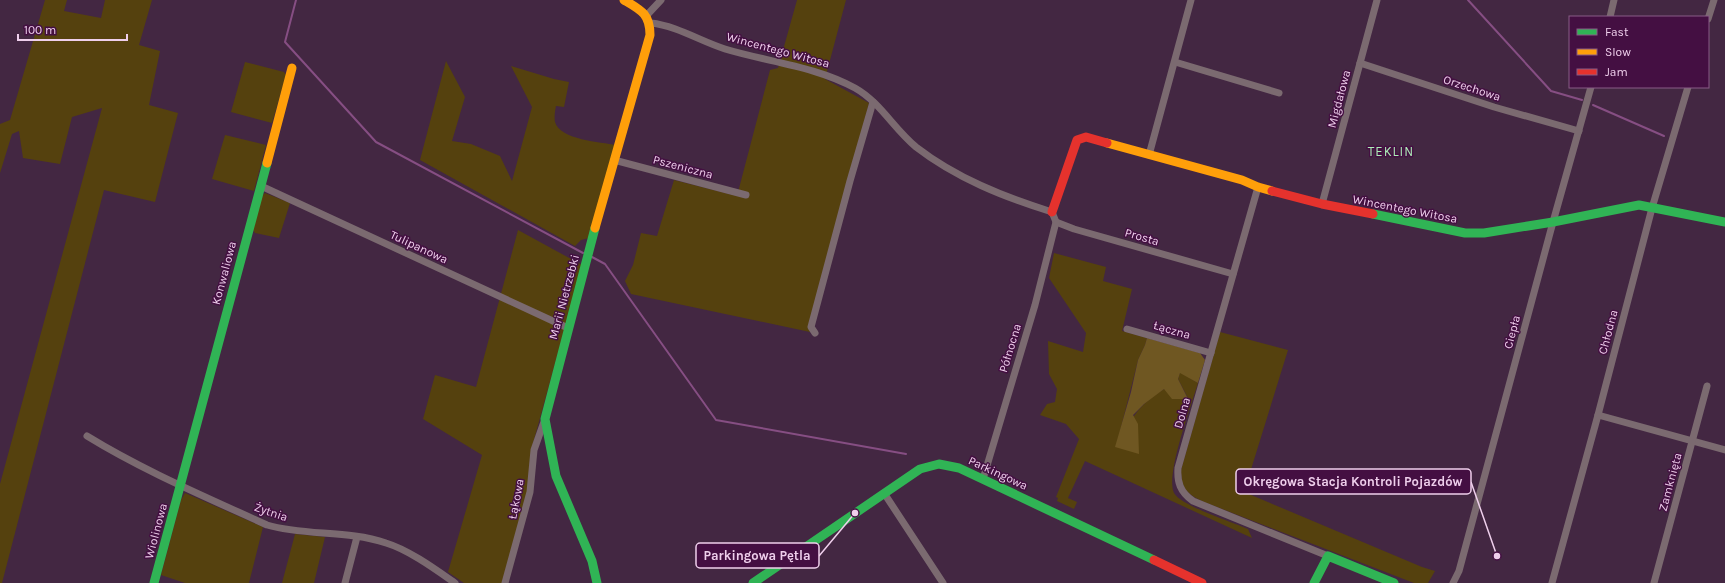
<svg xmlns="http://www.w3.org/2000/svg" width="1725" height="583" font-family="Karla,sans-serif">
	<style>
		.green { fill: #55410e }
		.forest { fill: #6f5722 }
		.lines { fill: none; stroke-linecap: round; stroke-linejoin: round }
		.stream { stroke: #864e83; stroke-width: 2 }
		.street { stroke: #7b6a70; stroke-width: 7 }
		.fast { stroke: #30b455; stroke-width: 9 }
		.slow { stroke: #ff9f0a; stroke-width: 9 }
		.jam { stroke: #e5322d; stroke-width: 9 }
		.labels { text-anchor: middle; stroke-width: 3; stroke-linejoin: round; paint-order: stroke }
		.street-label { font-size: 12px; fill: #efcfec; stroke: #440f42 }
		.neighbourhood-label { font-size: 13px; letter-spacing: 1px; fill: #aceeb7; stroke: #440f42 }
		.leader { fill: none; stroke: #efcfec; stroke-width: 1.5 }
		.callout-dot { fill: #efcfec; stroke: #440f42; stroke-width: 1.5 }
		.callout { fill: #440f42; stroke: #efcfec; stroke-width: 1.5 }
		.callout-label { font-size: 13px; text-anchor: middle; font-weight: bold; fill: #efcfec }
	</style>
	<rect width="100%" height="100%" fill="#432742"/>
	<g class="green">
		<path d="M45 0H67L64 11 101 18 105 0H152L139 45 160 51 149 105 178 113 155 202 104 190 2 583H0V484L102 108 72 117 60 164 23 158 19 131 12 134 0 173V124L10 120Z"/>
		<path d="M797 0H846L825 79 869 103 810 332 631 294 625 281 633 265 641 233 657 236 674 180 737 196 770 70 778 68Z"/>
		<path d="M446 61 465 97 452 141 471 144 500 156 512 181 532 107 511 66 554 79 569 82 564 107 556 106C555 111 554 117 555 122 560 140 601 142 616 145L589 238 581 240 575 246 420 160Z"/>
		<path d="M245 62 284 72 286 75 272 123 231 112Z"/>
		<path d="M225 135 266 145 254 191 212 179Z"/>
		<path d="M265 193 290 203 279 238 255 233 253 230 262 196Z"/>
		<path d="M518 230 582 265 532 447 527 493 502 583H464L448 572 482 455 423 419 435 375 476 387Z"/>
		<path d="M1054 253 1106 267 1103 281 1132 289 1122 331 1147 338 1145 345 1138 360 1116 447C1130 420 1138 405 1164 389L1188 398 1178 379 1180 372 1198 383C1192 404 1165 475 1174 493 1181 506 1233 522 1248 529L1252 538 1085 461 1068 498 1077 502 1074 509 1057 501 1058 498 1056 497 1079 439 1066 424 1040 415 1047 404 1055 402 1057 389 1049 374 1048 341 1083 352 1086 333 1049 278Z"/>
		<path d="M1220 332 1288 350 1244 492 1422 567 1435 571 1428 583H1414L1204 502C1187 494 1181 489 1181 470Z"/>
		<path d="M185 493 263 527 249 583H185L161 575 181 500Z"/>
		<path d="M295 534 325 537 314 583H282Z"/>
	</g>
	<path class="forest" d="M1147 338 1200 353 1205 360 1198 383 1180 373 1178 379 1188 399H1172L1164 389 1144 404 1133 415 1138 424 1139 454 1115 447 1131 392 1138 360 1145 345Z"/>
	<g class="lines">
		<g class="stream">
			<path d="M296 0 285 42 376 142 583 253"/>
			<path d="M1468 0 1551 91 1582 100"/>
			<path d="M1593 105 1664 136"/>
			<path d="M592 257 605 264 716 420 906 454"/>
		</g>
		<g class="street">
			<path d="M647 15 661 0"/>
			<path d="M1610 17 1614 0"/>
			<path d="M1708 19 1714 0"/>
			<path d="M651 23C677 26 700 41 725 49 768 62 815 66 855 88 880 102 894 129 916 147 956 178 1004 197 1052 212L1056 222 1074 229 1233 274"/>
			<path d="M1175 62 1279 93"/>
			<path d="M1360 63 1494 107 1579 131"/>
			<path d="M1149 155 1191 0"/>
			<path d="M614 160 746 195"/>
			<path d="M261 186 568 328"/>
			<path d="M1258 187 1178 468C1177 482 1180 492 1193 501L1328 556"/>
			<path d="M1322 204 1377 0"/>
			<path d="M1127 329 1211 353"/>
			<path d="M815 333 811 327 850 181 873 102"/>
			<path d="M1598 415 1725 450"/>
			<path d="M87 436C144 471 206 497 267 525 305 536 348 530 386 543 409 550 435 569 455 583"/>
			<path d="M983 479 1035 305 1056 222"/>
			<path d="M884 493 943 583"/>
			<path d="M345 583 357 537"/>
			<path d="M505 583 530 492 534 450 545 419"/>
			<path d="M1453 583 1459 571 1553 222 1591 87"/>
			<path d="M1552 583 1598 415 1652 208 1688 87"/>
			<path d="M1654 583 1707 386"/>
		</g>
		<g class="fast">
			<path d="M1373 214 1465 233H1484L1553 222 1639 205 1725 222"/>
			<path d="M595 228 545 419 556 476 592 561 597 583"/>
			<path d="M154 583 267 163"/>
			<path d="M753 583 920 469 939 464 959 468 1154 560"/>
			<path d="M1314 583 1328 556 1394 583"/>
		</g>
		<g class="slow">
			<path d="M1107 143 1242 180 1258 187 1272 191"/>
			<path d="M267 163 292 68"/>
			<path d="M595 228 650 35C650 14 641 10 624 0"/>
		</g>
		<g class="jam">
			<path d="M1272 191 1322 204 1373 214"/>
			<path d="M1052 212 1077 140 1086 137 1107 143"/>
			<path d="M1154 560 1202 583"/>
		</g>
	</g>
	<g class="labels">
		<g class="street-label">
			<text transform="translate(778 50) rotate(15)" y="4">Wincentego Witosa</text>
			<text transform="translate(1472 88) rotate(18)" y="4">Orzechowa</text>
			<text transform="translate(1339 99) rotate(-75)" y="4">Migdałowa</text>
			<text transform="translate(683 167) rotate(15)" y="4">Pszeniczna</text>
			<text transform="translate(1405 209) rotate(11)" y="4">Wincentego Witosa</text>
			<text transform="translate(1142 237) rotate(16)" y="4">Prosta</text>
			<text transform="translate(419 247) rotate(25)" y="4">Tulipanowa</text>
			<text transform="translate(224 273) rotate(-75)" y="4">Konwaliowa</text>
			<text transform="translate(564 297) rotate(-75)" y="4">Marii Nietrzebki</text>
			<text transform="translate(1172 330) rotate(16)" y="4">Łączna</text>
			<text transform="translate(1512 332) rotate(-75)" y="4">Ciepła</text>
			<text transform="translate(1608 332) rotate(-75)" y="4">Chłodna</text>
			<text transform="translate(1010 348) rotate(-73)" y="4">Północna</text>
			<text transform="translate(1182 413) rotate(-74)" y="4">Dolna</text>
			<text transform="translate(998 473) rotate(25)" y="4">Parkingowa</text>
			<text transform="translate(1670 482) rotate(-75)" y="4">Zamknięta</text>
			<text transform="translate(516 499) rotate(-79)" y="4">Łąkowa</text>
			<text transform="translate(271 512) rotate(19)" y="4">Żytnia</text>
			<text transform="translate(156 531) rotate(-75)" y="4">Wiolinowa</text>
		</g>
		<g class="neighbourhood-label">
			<text x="1391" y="156">TEKLIN</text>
		</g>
	</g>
	<path class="leader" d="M1497 556L1471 482M855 513L819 556"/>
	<g class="callout-dot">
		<circle cx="1497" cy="556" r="4"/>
		<circle cx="855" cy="513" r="4"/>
	</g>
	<g class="callout">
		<rect x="1236" y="469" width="235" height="25" rx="4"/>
		<rect x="696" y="543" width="123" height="25" rx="4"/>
	</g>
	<g class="callout-label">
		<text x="1353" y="486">Okręgowa Stacja Kontroli Pojazdów</text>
		<text x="757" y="560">Parkingowa Pętla</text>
	</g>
	<rect x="1569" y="16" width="140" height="72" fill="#440f42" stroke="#885c86"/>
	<rect x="1577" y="29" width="20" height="6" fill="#30b455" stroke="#885c86"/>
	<text x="1605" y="36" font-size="12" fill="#efcfec">Fast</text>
	<rect x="1577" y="49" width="20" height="6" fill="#ff9f0a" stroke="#885c86"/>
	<text x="1605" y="56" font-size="12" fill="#efcfec">Slow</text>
	<rect x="1577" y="69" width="20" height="6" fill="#e5322d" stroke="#885c86"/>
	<text x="1605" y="76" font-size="12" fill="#efcfec">Jam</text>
	<path d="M18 34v6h109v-6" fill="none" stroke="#efcfec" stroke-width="2"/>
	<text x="24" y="34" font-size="12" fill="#efcfec" stroke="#440f42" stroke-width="3" paint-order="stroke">100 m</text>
</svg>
